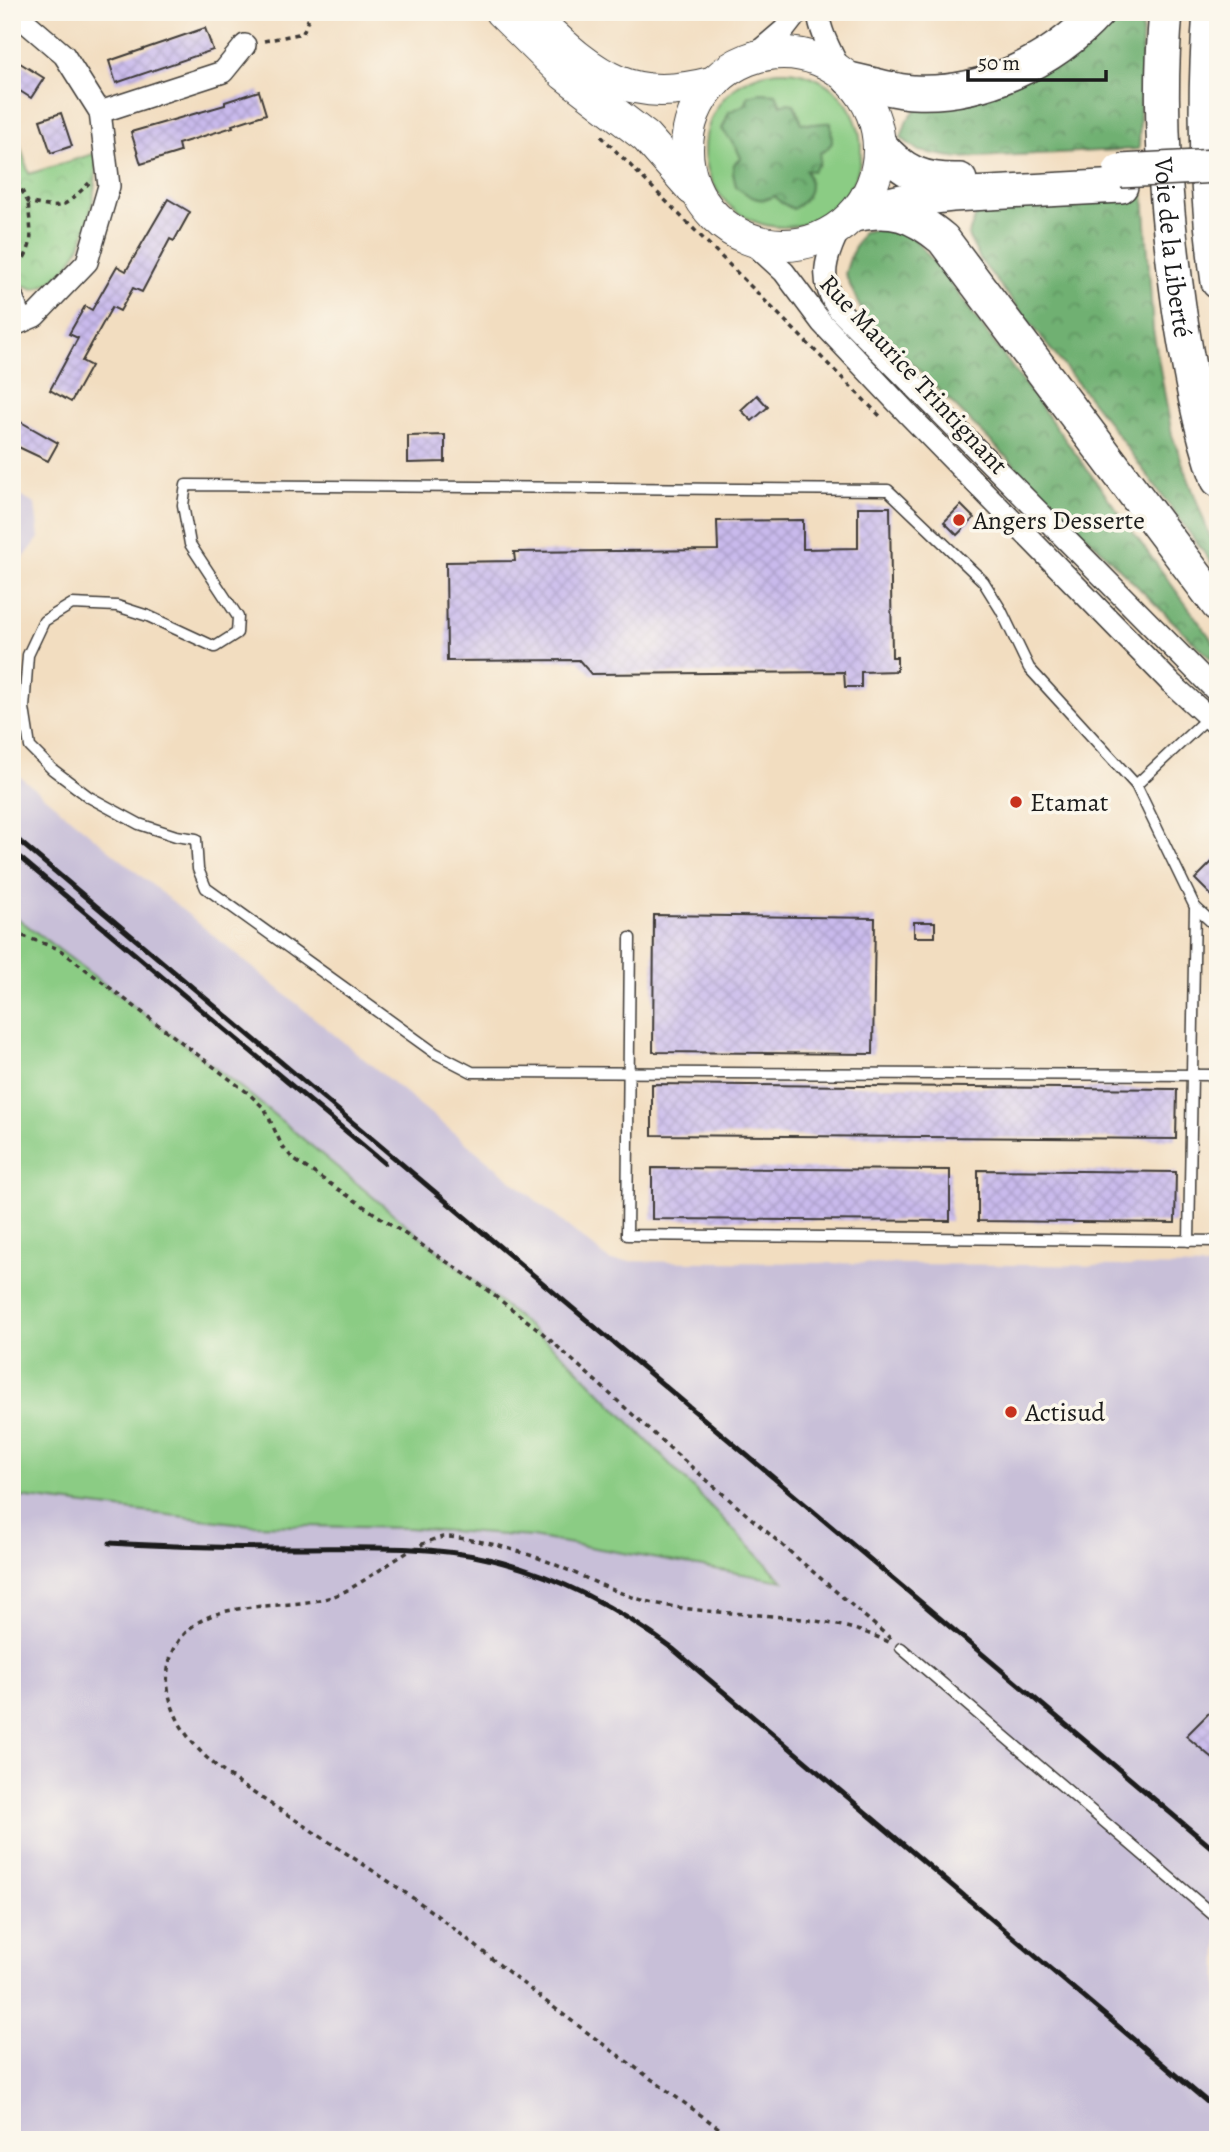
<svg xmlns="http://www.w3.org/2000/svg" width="1230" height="2152" font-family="Alegreya,serif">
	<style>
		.industrial { fill: #c8bfd8 }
		.grass { fill: #8bcc84; stroke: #547450; stroke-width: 2 }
		.forest { fill: url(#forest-crowns); stroke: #466647; stroke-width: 2 }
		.park { fill: url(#park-crowns); stroke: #547450; stroke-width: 2 }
		.building { fill: url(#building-cross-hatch) }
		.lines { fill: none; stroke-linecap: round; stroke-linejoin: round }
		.service-casing { stroke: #3c3935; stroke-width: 13 }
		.minor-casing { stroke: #3c3935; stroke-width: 24 }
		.primary-casing { stroke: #3c3935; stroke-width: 34 }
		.trunk-casing { stroke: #3c3935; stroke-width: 36 }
		.path { stroke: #3c3935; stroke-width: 3.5; stroke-dasharray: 5 5; stroke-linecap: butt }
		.service { stroke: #fff; stroke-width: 10 }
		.minor { stroke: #fff; stroke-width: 21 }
		.primary { stroke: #fff; stroke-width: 32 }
		.trunk { stroke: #fff; stroke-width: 33 }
		.rail { stroke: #1c1c1c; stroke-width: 5 }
		.trunk-bridge-casing { stroke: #3c3935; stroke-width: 36; stroke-linecap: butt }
		.trunk-bridge { stroke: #fff; stroke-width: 33 }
		.poi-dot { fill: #c8321e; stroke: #fbf7ec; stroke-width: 2.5 }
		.labels { text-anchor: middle; stroke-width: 7; stroke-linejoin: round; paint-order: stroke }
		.street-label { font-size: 26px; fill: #1c1c1c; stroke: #fbf7ec }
		.poi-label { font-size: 26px; fill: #1c1c1c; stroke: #fbf7ec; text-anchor: start }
	</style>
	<defs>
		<pattern id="forest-crowns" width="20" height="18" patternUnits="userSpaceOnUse" patternTransform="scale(1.75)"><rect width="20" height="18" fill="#70b072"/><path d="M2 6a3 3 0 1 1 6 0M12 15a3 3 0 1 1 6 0" fill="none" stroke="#5b8e5d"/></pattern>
		<pattern id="park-crowns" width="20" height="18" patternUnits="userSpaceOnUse" patternTransform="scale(1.75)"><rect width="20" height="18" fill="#8bcc84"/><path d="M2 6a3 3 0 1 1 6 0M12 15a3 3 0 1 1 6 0" fill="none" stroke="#77af71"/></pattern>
		<pattern id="building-cross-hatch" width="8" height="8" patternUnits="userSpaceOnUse" patternTransform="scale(1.75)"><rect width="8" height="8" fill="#c9baec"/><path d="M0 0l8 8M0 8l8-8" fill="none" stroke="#ac9fca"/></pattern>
	</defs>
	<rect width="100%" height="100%" fill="#fbf7ec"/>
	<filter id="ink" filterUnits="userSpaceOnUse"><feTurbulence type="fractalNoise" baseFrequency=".0143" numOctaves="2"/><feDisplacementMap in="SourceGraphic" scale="14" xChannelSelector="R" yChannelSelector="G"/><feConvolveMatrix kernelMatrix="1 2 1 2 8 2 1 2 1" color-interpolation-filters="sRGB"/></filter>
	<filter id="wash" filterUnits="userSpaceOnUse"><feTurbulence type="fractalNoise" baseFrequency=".00686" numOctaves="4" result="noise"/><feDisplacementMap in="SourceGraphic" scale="28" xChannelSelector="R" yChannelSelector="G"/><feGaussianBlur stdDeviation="1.57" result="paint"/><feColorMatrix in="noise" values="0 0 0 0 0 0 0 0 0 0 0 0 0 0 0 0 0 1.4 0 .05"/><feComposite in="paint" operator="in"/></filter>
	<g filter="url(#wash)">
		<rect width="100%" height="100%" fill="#f2ddc0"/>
		<g class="industrial">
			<path d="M12 492 35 504 39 538 12 573Z"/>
			<path d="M12 770 610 1261 1218 1267V2140H12V1496L251 1525 408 1528 532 1537 783 1580 569 1360 248 1093 12 914Z"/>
		</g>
		<g class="grass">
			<circle cx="783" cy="149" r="78"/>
			<path d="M12 914 248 1093 569 1360 783 1581 532 1537 408 1528 251 1525 12 1496Z"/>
		</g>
		<g class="forest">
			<path d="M1115 12H1143L1139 149 957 158 919 151 901 138 907 120 921 105 1089 40Z"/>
			<path d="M760 93 776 94 781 105 786 103 794 104 802 123C811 126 821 122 831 123L832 143 826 150 820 153 819 164 813 171 806 170C814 187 810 199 793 209L780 202 775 196C760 204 750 197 736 187L733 173 734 164 741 158 736 147 722 129 729 112 746 104 748 96Z"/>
			<path d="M1144 194 1153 330 1172 435 1218 558V572L1109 423 981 261 968 236 978 210 1022 203Z"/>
			<path d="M884 228 912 236 943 273 1218 648V666L864 316 845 274 851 255 863 232Z"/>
		</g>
		<path class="park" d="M12 119 29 174 96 153C97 197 86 276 34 289L20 284 12 263Z"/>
		<g id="blocks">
			<g class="building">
				<path d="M205 28 213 50 116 83 109 61Z"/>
				<path d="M12 58 44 78 31 98 12 86Z"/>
				<path d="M259 91 266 114 232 125 233 127 178 144 180 152 141 164 131 132 225 105V102Z"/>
				<path d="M61 113 72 146 51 153 40 120Z"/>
				<path d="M168 199 190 212 174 241 170 239 142 292 133 288 120 311 112 307 82 361 91 366 71 402 50 390 78 338 69 334 85 306 92 310 117 266 126 271Z"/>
				<path d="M757 395 768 407 752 421 741 410Z"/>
				<path d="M12 417 58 443 48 461 12 444Z"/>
				<path d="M445 435V462L408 463V436Z"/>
				<path d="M961 505 974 518 957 535 944 522Z"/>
				<path d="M858 507H890L892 657H897V671L861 672V687H845L844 672 591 674 579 660 447 661 446 562 515 561 514 552 718 550 717 521 803 520V549L858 548Z"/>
				<path d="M1218 856V902L1195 879Z"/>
				<path d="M654 915 875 918 873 1054 653 1052Z"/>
				<rect x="914" y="922" width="21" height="15"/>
				<path d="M652 1084 1177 1089 1176 1139 652 1135Z"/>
				<path d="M652 1168 950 1170V1221L652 1219Z"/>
				<path d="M978 1170 1176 1172 1175 1223 978 1221Z"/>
				<path d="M1218 1704V1763L1186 1736Z"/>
			</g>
		</g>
	</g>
	<g filter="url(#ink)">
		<use href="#blocks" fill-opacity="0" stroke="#3c3935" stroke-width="2"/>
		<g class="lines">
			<defs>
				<g id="service">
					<path d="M1218 708 1136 785 1029 668 1001 610 983 581 888 490 186 485 183 505 190 544 238 617 237 633 215 647 148 616 117 606 72 604 44 621 28 655 24 708 30 747 52 769 89 797 139 824 176 836 196 839 198 869 206 888 435 1053 472 1072 1218 1075"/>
					<path d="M1136 785 1195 907 1189 1241"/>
					<path d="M1195 907 1218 928"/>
					<path d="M630 938 627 1235 1218 1241"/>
					<path d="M901 1648 1218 1919"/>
				</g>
				<g id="minor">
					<path d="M818 12C820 33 832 53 841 72"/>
					<path d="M12 14 22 19 64 55 100 112 109 186 87 262 35 316 12 326"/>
					<path d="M751 58 784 30 798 12"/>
					<path d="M100 112 223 72 245 45"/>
					<path d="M841 226C826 256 817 279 838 309L1218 693"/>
					<path d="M748 239 784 272 822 323 909 415 1171 683 1218 726"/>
					<path d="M12 296 21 322"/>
				</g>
				<g id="primary">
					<path d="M501 12 564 74 646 137 692 189"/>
					<path d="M540 23C599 79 631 104 715 82"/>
					<circle cx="783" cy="149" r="96"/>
				</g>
				<g id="trunk">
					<path id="s1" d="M1166 12C1157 112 1166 215 1180 314 1189 370 1199 427 1218 480"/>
					<path d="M1210 12C1203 103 1205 192 1218 282"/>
					<path d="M849 79C870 83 892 91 913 92 981 96 1053 62 1098 12"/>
					<path d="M880 145C903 173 924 181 960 180"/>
					<path d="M879 206 906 200 952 195 1121 186"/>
					<path d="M854 215C892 207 913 214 943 239L1218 605"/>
				</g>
			</defs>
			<use href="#service" class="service-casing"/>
			<use href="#minor" class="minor-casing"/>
			<use href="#primary" class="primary-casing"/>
			<use href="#trunk" class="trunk-casing"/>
			<g class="path">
				<path d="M264 41 303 33 311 12"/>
				<path d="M601 136 882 418"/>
				<path d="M12 172 28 202C63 211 64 207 89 183"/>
				<path d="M12 274C37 245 31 238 28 202"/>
				<path d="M1209 745 1218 753"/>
				<path d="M23 936 59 949 248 1093 265 1109 282 1146 293 1159 471 1278 538 1329 672 1450 891 1639"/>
				<path d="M735 2140C677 2097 618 2056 560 2012 513 1977 468 1938 420 1903 376 1872 330 1843 285 1813 248 1789 202 1764 180 1724 169 1703 163 1680 171 1657 195 1590 279 1615 334 1596 366 1585 420 1535 449 1537 483 1540 522 1551 554 1564 587 1578 619 1595 654 1603 732 1620 816 1608 889 1642"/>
			</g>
			<use href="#service" class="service"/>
			<use href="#minor" class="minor"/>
			<use href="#primary" class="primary"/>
			<use href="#trunk" class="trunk"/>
			<g class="rail">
				<path d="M12 835 1218 1853"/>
				<path d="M12 851 384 1163"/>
				<path d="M110 1543C174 1547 238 1548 302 1548 364 1548 427 1545 488 1559 557 1575 617 1607 673 1649L1218 2111"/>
			</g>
			<defs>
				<path id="trunk-bridge" d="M1120 171 1218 166"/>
			</defs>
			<use href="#trunk-bridge" class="trunk-bridge-casing"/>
			<use href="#trunk-bridge" class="trunk-bridge"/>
		</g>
	</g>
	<g class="poi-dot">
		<circle cx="959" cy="520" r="7"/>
		<circle cx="1016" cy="802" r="7"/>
		<circle cx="1011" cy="1412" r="7"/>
	</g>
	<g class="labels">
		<g class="street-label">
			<text dy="9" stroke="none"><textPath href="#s1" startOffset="236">Voie de la Liberté</textPath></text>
			<text transform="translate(914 374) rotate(47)" y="9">Rue Maurice Trintignant</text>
		</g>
		<g class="poi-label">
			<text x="973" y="529">Angers Desserte</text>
			<text x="1030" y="811">Etamat</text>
			<text x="1025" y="1421">Actisud</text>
		</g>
	</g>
	<rect width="1230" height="2152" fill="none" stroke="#fbf7ec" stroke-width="42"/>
	<path d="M968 70v10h138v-10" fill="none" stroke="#1c1c1c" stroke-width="3.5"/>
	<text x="978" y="70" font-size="21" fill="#1c1c1c" stroke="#fbf7ec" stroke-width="5" paint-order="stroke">50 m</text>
</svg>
